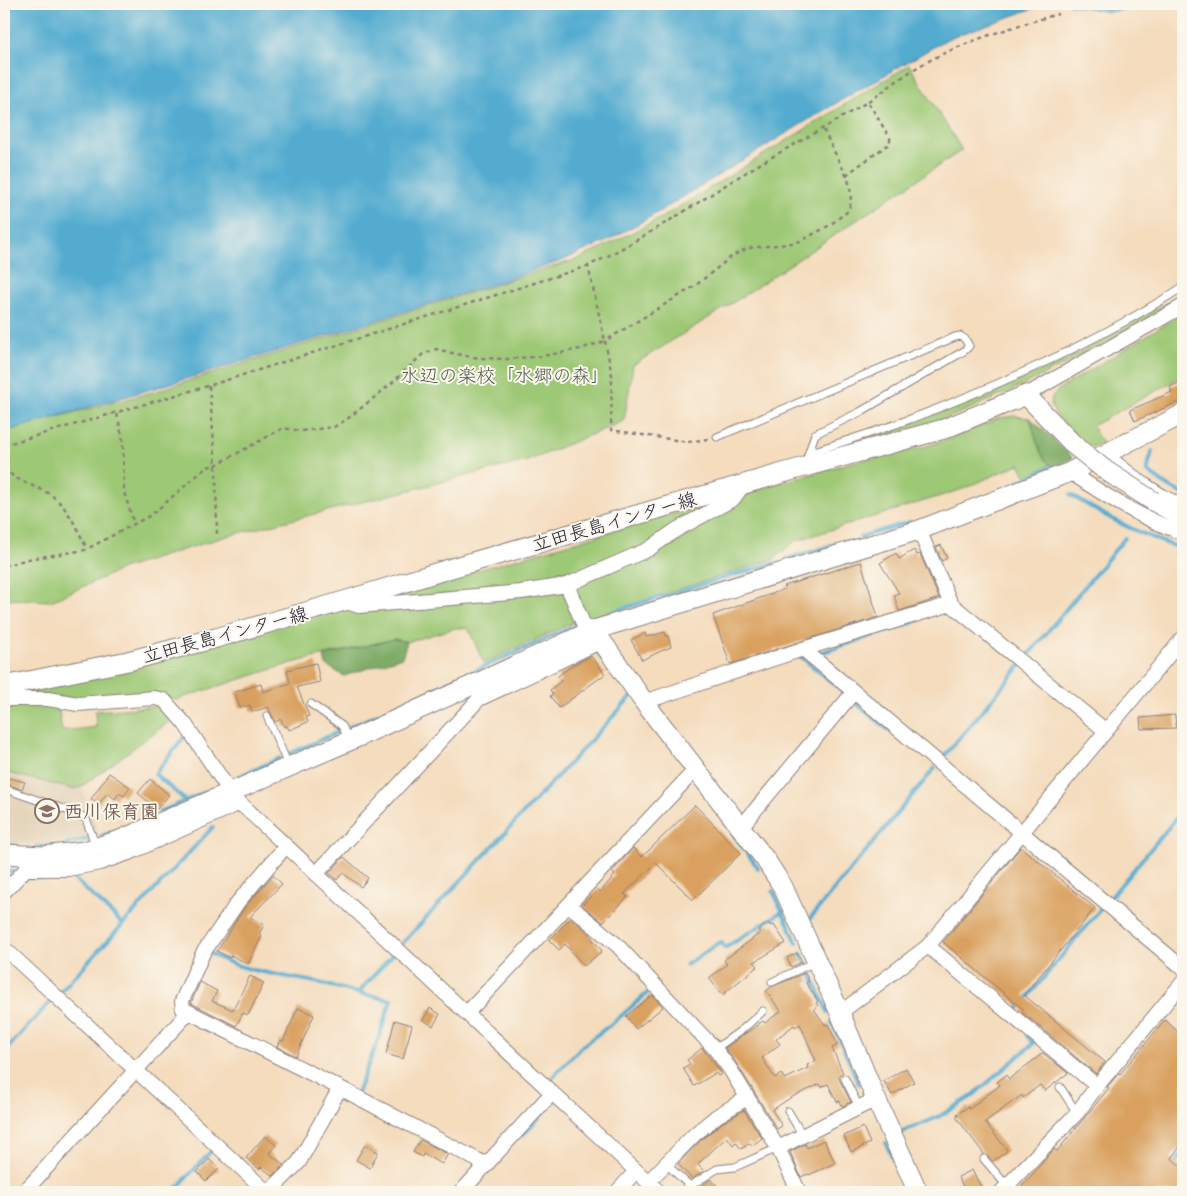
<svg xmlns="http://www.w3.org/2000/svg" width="1187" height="1196" font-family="'Architects Daughter','Klee One',sans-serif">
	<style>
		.built { fill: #e0cdb2 }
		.green { fill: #9dc874; stroke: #607558 }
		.forest { fill: #7eac66; stroke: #506750 }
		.water { fill: #53abd0; stroke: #3a6686 }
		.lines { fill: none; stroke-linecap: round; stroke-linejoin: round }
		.stream { stroke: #53abd0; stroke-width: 4 }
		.building { fill: #d9a05f; fill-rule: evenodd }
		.lane-casing { stroke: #8b7f7c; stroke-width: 9 }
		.street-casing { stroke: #8b7f7c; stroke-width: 16 }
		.secondary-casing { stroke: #8b7f7c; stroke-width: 21 }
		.path { stroke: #8b7f7c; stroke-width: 2.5; stroke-dasharray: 4 4; stroke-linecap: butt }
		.lane { stroke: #fff; stroke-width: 7 }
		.street { stroke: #fff; stroke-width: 14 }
		.secondary { stroke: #fff; stroke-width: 19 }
		.secondary-bridge-casing { stroke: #8b7f7c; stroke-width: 21; stroke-linecap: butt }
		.secondary-bridge { stroke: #fff; stroke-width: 19 }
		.labels { text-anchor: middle; stroke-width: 4; stroke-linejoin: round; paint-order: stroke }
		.park-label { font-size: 19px; fill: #4d5c4f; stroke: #fbf7ec }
		.street-label { font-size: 19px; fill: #22223b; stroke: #fbf7ec }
		.education-label { font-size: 19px; font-weight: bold; fill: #785e54; stroke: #fbf7ec; text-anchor: start }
	</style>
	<rect width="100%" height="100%" fill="#fbf7ec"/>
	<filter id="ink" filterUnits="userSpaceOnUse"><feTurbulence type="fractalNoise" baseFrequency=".02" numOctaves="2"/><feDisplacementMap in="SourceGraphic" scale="10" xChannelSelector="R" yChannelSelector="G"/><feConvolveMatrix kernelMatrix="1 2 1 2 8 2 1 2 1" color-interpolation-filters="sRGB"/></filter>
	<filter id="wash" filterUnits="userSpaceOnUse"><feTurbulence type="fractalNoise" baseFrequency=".0096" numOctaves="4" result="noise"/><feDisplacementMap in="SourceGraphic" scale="20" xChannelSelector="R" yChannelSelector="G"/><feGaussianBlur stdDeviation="1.12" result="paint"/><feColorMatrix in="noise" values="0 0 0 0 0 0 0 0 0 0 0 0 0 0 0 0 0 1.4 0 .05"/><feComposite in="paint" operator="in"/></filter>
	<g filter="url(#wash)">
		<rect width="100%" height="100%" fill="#f4dcbd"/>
		<path class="built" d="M4 772 73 789 81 787 99 834 58 843 36 845 4 842Z"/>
		<g class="green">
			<path d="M909 65 962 150 737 300 633 365 624 421 530 460 227 536 122 569 51 601 4 599V431L153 392 581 258 661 218Z"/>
			<path d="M1183 294V298C1104 345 1023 389 937 422 906 434 870 441 838 450L924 419 1004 388 1082 351Z"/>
			<path d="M1183 313V376L1092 426 1102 443 1091 447C1081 438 1051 417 1051 403 1051 397 1054 394 1058 390Z"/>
			<path d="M1015 416 1030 418 1040 449 1050 465 1026 477 1019 464 963 489 795 541 774 559 586 619 575 591 577 584 731 506 752 491 849 463 909 451 950 439 999 418Z"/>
			<path d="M725 499 649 545 564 582 362 603Z"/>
			<path d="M563 591 575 619 572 623 484 663 468 628H455L407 642 394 639 292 663 184 697 177 701 167 696 96 701 4 691 345 608Z"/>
			<path d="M40 701C63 709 58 709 62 731L96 727 95 711 162 706 174 718 81 787 73 789 4 772V702Z"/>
		</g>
		<g class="forest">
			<path d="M1030 418 1073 458 1054 467C1038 459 1035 433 1030 418Z"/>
			<path d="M394 639 407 642 402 657 344 676 326 665 324 656Z"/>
		</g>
		<g class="water">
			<path d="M4 4H1046L949 38 821 112 652 216 605 242 561 261 503 281 196 376 4 432Z"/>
			<path d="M1068 4H1169L1108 12Z"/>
		</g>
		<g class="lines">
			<g class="stream">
				<path d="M1152 451 1147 471 1166 485 1183 494"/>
				<path d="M1018 482 1051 467"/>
				<path d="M1071 495C1107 518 1143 536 1183 549"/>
				<path d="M860 537 910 522"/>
				<path d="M787 559 847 541"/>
				<path d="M593 620 621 609 774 563"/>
				<path d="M597 651 604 661"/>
				<path d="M814 655 914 622"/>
				<path d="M798 657 800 656 846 694"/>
				<path d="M1025 659 1125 538"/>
				<path d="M856 703 891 732"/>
				<path d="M349 727 570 628 576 627"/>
				<path d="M184 737 155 774 186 801"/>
				<path d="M289 754 338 732"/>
				<path d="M941 760 1020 666"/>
				<path d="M236 778 280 758"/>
				<path d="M160 812 212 789"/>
				<path d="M724 821 758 868"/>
				<path d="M101 836 125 828"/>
				<path d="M4 844 16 846"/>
				<path d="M66 844 88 839"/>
				<path d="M36 847 54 846"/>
				<path d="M4 871 13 872"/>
				<path d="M25 878 71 876 123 924"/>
				<path d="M773 891 797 943"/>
				<path d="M1110 898 1183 810"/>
				<path d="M807 922 935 768"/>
				<path d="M400 946 631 697"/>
				<path d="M801 953 805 962"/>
				<path d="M211 954C243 971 270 973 305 980 323 983 341 989 358 993L393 954"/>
				<path d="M686 965 721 942 725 948 783 911"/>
				<path d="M809 970 828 1012"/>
				<path d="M61 991 213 827"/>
				<path d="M1018 1009 1102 907"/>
				<path d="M832 1022 859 1084"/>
				<path d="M4 1052 52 1000"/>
				<path d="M551 1085 548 1082 582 1046 614 1022 652 989"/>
				<path d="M357 1093 379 1038 391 1000 358 993"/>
				<path d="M900 1133 938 1117 971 1097 1034 1043 1027 1036"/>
				<path d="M523 1135 554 1102"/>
				<path d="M886 1143 907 1192"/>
				<path d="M1172 1166 1183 1153"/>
				<path d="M173 1192 213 1149"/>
			</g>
		</g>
		<g id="blocks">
			<g class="building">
				<path d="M1183 381V400L1135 421 1130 410 1172 392 1170 387Z"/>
				<path d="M941 545 947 558 942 561 936 547Z"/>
				<path d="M914 550 917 555 920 554 939 598 899 611 894 595 899 593 880 563 896 553 899 559Z"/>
				<path d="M861 562 878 617 730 664 713 615 785 589 784 586Z"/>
				<path d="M665 632 666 636 668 635 671 647 661 651 642 660 631 640 645 633 646 637Z"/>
				<path d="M591 656 605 674 559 708 550 696 553 694 550 690 561 681 558 676 573 665Z"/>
				<path d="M316 663 320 682 297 687 309 716 306 717 308 722 289 730 287 726 284 727 281 719 275 722 268 707 252 712 250 705 240 708 235 692 261 684 263 692 290 683 287 670Z"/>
				<path d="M1175 715 1176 728 1141 729 1140 718Z"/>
				<path d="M109 773 130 787 124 796 119 793 115 799 107 793 99 804 91 799Z"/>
				<path d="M4 777 25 782 22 789 9 785 4 787Z"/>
				<path d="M150 779 169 795 157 809 138 793Z"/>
				<path d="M695 805 741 853 693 900 656 863 624 894 628 897 603 922 582 905 598 889 600 892 615 875 612 872 633 848 642 857Z"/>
				<path d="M1021 847 1095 908 1024 995 1105 1062 1096 1074 1022 1012 1024 1010 943 942Z"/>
				<path d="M344 857 368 878 361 887 343 873 337 880 329 873Z"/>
				<path d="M273 875 282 884 250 917 264 925 259 934 262 936 248 964 231 955 230 958 217 951 245 907Z"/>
				<path d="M571 918 591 935 590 936 602 951 584 966 565 944 559 950 549 940Z"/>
				<path d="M767 924H770L771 926 774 925 786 943 754 962 758 966 722 995 709 978 727 964 724 960 760 933 758 930Z"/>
				<path d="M797 953 802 962 791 967 787 958Z"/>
				<path d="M805 973 809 981 806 983 818 1001 816 1003 818 1006 814 1009 825 1025 828 1024 838 1045 832 1048 843 1073 839 1075 840 1081 851 1102 842 1106 840 1101 837 1102 828 1084 821 1087 820 1084 790 1098 772 1110 782 1126 777 1129 737 1064 725 1048 763 1021 765 1023 781 1011 766 991 771 987ZM800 1024 816 1061 807 1065 808 1068 785 1079 781 1074 775 1078 762 1058 780 1044 776 1039 794 1025 795 1027Z"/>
				<path d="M250 976 264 983 248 1015 243 1013 236 1026 191 1003 200 982 217 991 212 1001 233 1010Z"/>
				<path d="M652 995 663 1007 636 1029 626 1016Z"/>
				<path d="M298 1008 314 1015 296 1056 277 1047 280 1040 283 1041Z"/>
				<path d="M430 1008 440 1014 433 1026 423 1020Z"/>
				<path d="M395 1020 412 1025 403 1059 386 1054Z"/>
				<path d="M1165 1020 1183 1036V1143L1171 1158 1183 1168V1192H1017L1054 1149 1057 1151 1109 1088 1107 1087 1119 1073 1120 1074Z"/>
				<path d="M702 1048 722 1074 718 1076 716 1073 694 1086 683 1068 690 1064 687 1060Z"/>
				<path d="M1043 1053 1068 1073 1045 1091 1040 1085 1023 1098 1022 1095 985 1122 1007 1150 1006 1152 993 1161 984 1154 956 1117 958 1116 957 1114 968 1107 969 1109 1000 1085 997 1082 1006 1075 1009 1079Z"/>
				<path d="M906 1068 914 1082 892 1095 884 1081Z"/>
				<path d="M744 1110 762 1138 752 1146 750 1143 741 1149 736 1142 733 1145 727 1137 701 1161 698 1165 704 1171 692 1179 678 1164 701 1140 722 1123Z"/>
				<path d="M863 1127 870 1143 851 1152 844 1136Z"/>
				<path d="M265 1136 276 1145 269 1153 284 1165 273 1176 261 1167 259 1169 246 1158Z"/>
				<path d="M420 1140 448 1154 442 1164 423 1154 422 1157 413 1152Z"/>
				<path d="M824 1140 835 1163 809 1175 808 1174 801 1177 790 1152 805 1144 807 1148Z"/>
				<path d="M365 1145 378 1152 370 1168 356 1160Z"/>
				<path d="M209 1159 219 1169 206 1181 197 1172Z"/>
				<path d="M972 1170 981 1187 972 1192H966L958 1177Z"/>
				<path d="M711 1179 718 1187 713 1192H693Z"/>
			</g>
		</g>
	</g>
	<g filter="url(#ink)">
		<use href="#blocks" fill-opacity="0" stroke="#8b7f7c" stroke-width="1"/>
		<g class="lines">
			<defs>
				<g id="lane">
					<path d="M717 437 955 337 960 336 965 339 969 346 964 351 860 412 815 434 805 464"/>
					<path d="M809 453C844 441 879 431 913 418 1007 382 1099 341 1183 287"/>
					<path d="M311 704 342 726 349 740"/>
					<path d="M267 716 289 767"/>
					<path d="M8 790 78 814 86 819 96 847"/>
					<path d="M772 982 815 962"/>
					<path d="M715 1049 743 1029 763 1011"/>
					<path d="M845 1079 859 1107"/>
					<path d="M1060 1087 1077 1113"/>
					<path d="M788 1111 803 1136"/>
					<path d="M984 1159 1007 1186"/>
					<path d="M666 1164 690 1186 717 1169 735 1167 778 1148"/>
				</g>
				<g id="street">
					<path d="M1026 395 1183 306"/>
					<path d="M1104 454C1129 473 1154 495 1183 506"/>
					<path d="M1070 472C1106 496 1142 519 1183 533"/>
					<path d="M919 530 951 604 1106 731"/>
					<path d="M567 585 587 633"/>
					<path d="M344 601 359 606 521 592 567 585 649 549 676 530 733 499 744 484"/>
					<path d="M803 649 1183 968"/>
					<path d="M4 699H48L78 704 155 698 164 700 185 724 231 793 240 803 659 1192"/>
					<path d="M644 702 803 649 951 604"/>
					<path d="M741 827 853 693"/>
					<path d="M286 846 238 902 203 953 182 1001 183 1009 340 1088 487 1165"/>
					<path d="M316 874 479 699 602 641"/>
					<path d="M4 892 26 869H68L100 863 129 853 240 803"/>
					<path d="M569 905 617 945 715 1049 730 1069 778 1148 799 1192"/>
					<path d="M928 946 1097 1086 1183 982"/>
					<path d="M4 948 267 1192"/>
					<path d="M467 1013 696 769"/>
					<path d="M840 1013 928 946 1183 638"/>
					<path d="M778 1148 876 1099"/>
					<path d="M648 1182 695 1134 717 1116 747 1098"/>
					<path d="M24 1192 189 1012"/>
					<path d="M269 1192 299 1162 340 1088"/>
					<path d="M461 1192 552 1093"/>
					<path d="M617 1192 636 1171"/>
					<path d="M1001 1192 1077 1113 1097 1086"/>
				</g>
				<g id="secondary">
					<path d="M1153 501 1183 517"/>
					<path d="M594 630 644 702 765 859 783 887 840 1013 876 1099 918 1192"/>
					<path d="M4 686 128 661 216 638 344 601 455 567 804 467 944 429 1026 395 1075 446"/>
					<path d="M4 854 44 856 84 851 120 840 349 741 594 630 919 530 1070 472 1183 414"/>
				</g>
			</defs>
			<use href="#lane" class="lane-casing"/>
			<use href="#street" class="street-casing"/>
			<use href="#secondary" class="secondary-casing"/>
			<g class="path">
				<path d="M846 175 890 143V138L868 102"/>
				<path d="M209 386 216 465 217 534"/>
				<path d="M117 414 123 440 124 492 134 524"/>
				<path d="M708 439 688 442 611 430 612 375 605 341 695 286 732 256 748 248 787 244 801 241 830 225 848 211 851 203 850 186 847 177 823 129"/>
				<path d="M4 445 211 385 588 266C639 241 685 211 732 181 776 153 823 130 867 102 886 90 903 75 923 64 965 41 1012 27 1058 14"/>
				<path d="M4 468C21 486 41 485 56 499 70 512 79 532 87 549"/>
				<path d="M4 566 28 559 85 550 151 515 207 467 216 465 283 428 301 431 334 427 346 420 391 384 423 354 436 349 456 354 479 358 508 359 543 356 580 349 605 341 588 266"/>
				<path d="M1180 723H1183"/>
			</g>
			<use href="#lane" class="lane"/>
			<use href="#street" class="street"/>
			<use href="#secondary" class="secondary"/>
			<defs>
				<path id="secondary-bridge" d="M1075 446 1105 470 1153 501"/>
			</defs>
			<use href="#secondary-bridge" class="secondary-bridge-casing"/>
			<use href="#secondary-bridge" class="secondary-bridge"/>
		</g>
	</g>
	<defs>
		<symbol id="school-ring" viewBox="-11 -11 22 22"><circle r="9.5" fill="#fbf7ec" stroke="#8d6e63" stroke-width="1.5"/><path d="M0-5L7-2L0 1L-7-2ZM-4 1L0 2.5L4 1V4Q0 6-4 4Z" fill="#8d6e63"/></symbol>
	</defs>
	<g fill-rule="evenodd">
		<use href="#school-ring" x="33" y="797" width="28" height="28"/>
	</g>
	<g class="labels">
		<g class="park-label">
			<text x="505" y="382">水辺の楽校「水郷の森」</text>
		</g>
		<g class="street-label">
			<text transform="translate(614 521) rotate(-16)" y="7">立田長島インター線</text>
			<text transform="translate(225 634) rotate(-15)" y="7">立田長島インター線</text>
		</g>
		<g class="education-label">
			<text x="64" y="818">西川保育園</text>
		</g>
	</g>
	<rect width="1187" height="1196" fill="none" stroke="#fbf7ec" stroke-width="20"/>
</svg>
